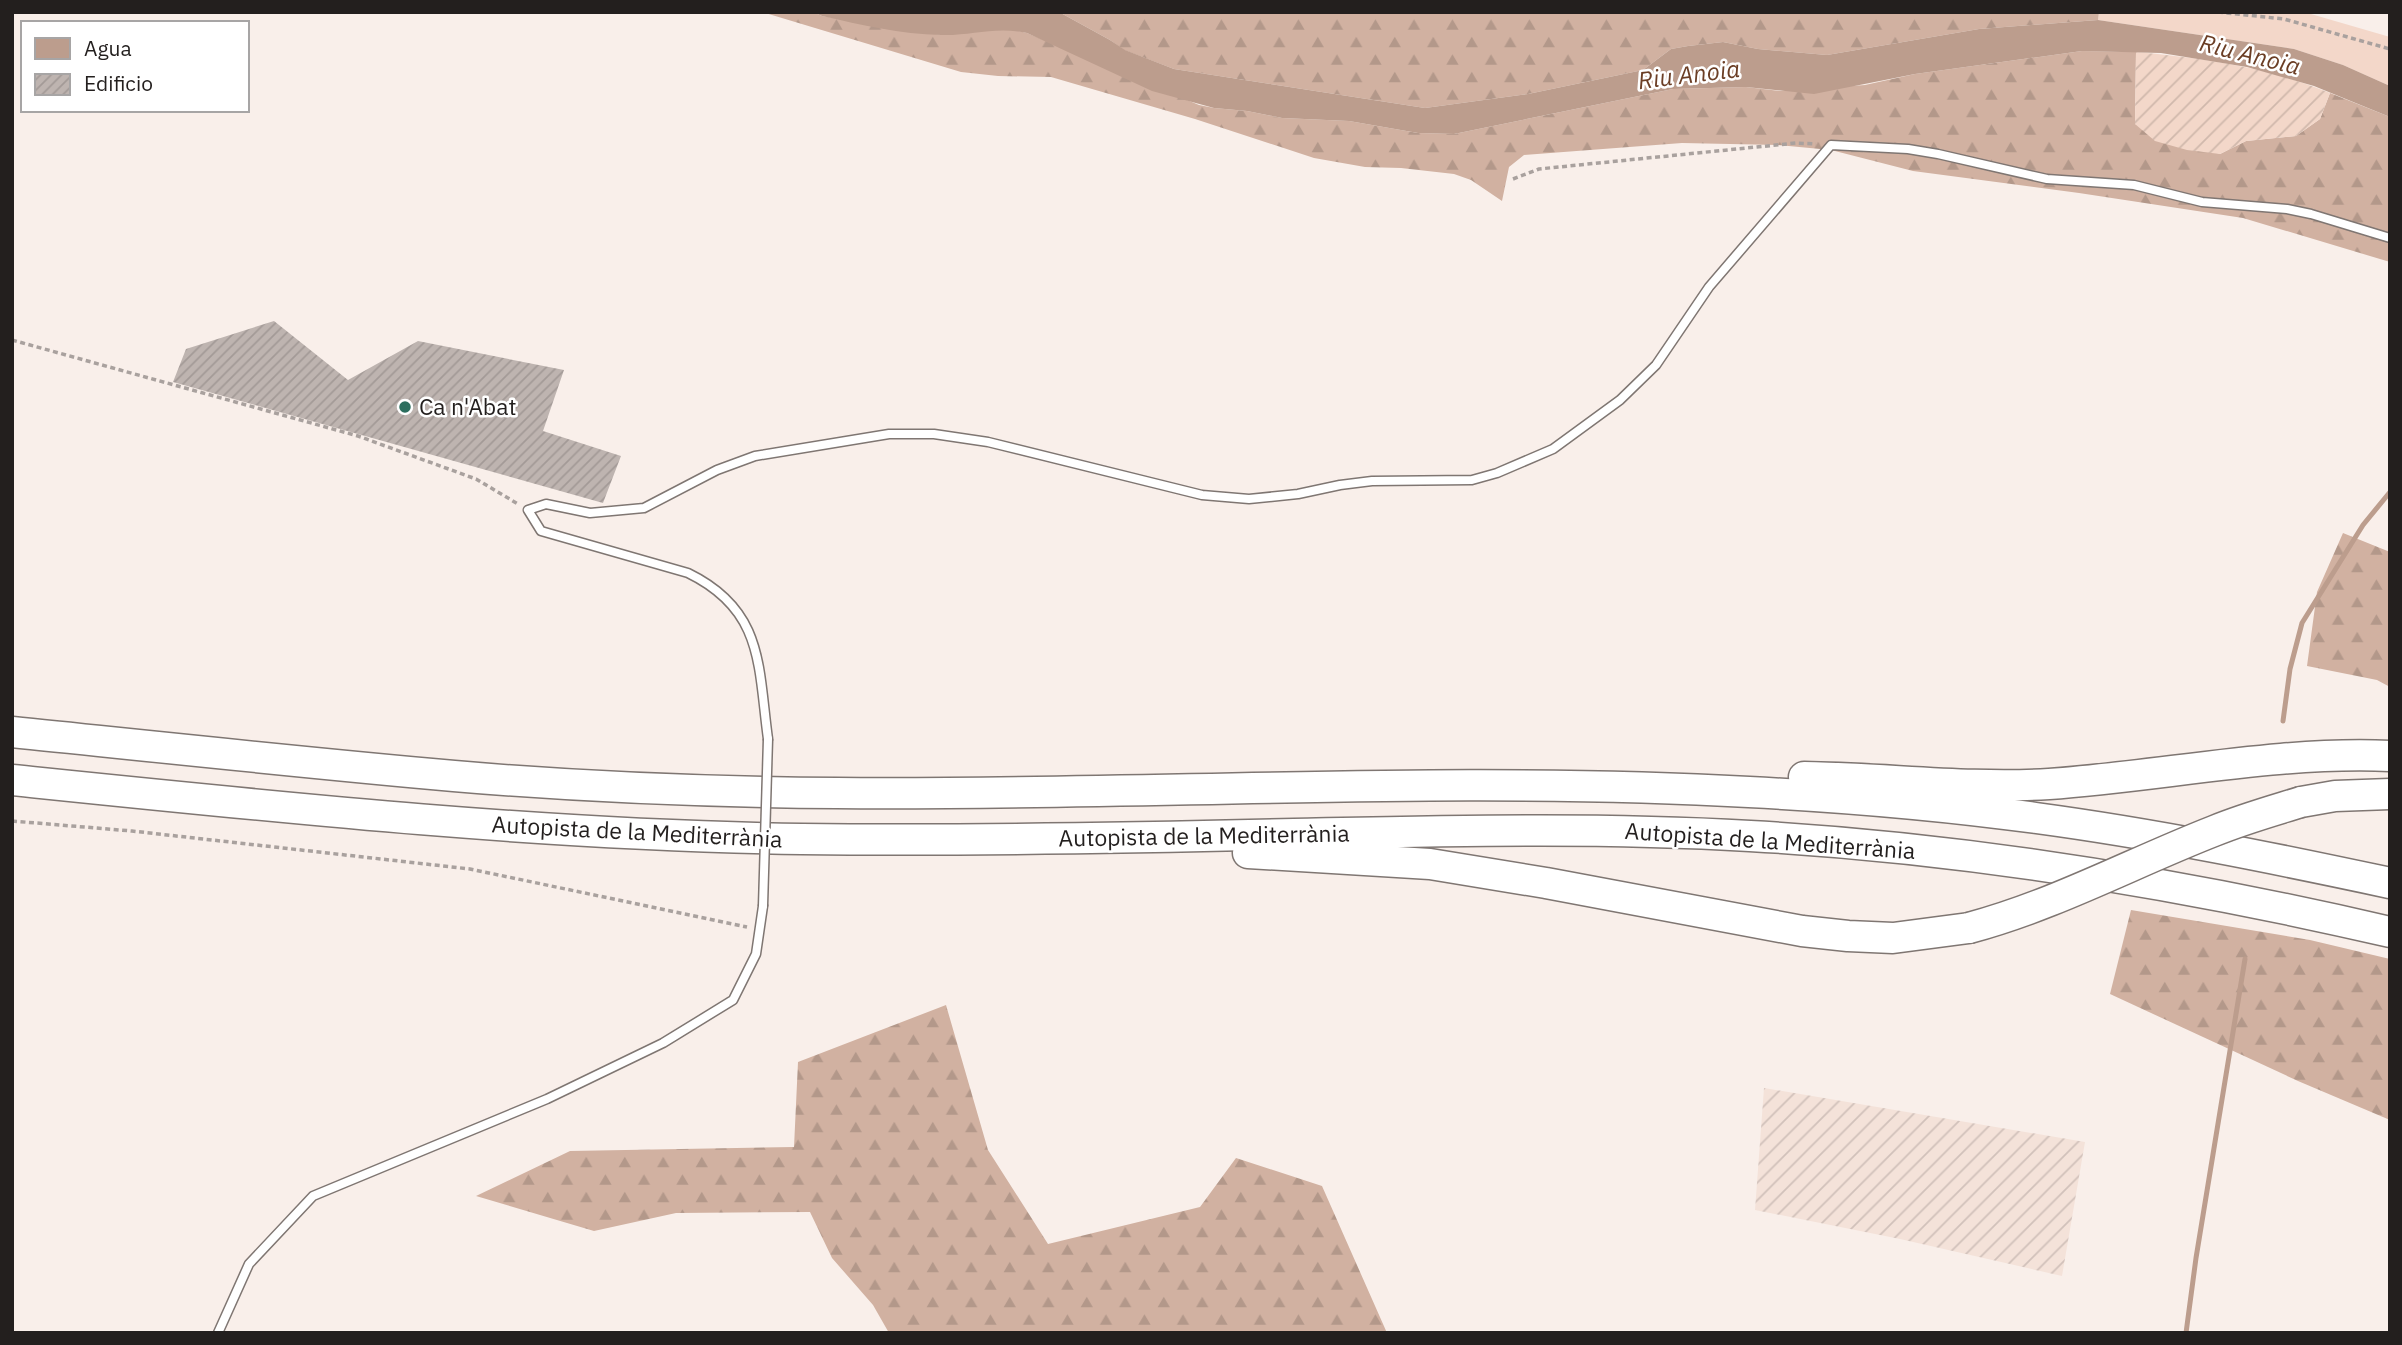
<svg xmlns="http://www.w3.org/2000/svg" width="2402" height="1345" font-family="'IBM Plex Sans',sans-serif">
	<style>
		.industrial { fill: url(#industrial-furrows) }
		.grass { fill: #f3d7c9 }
		.forest { fill: url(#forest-firs) }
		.garden { fill: url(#garden-furrows) }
		.water { fill: #bc9d8d }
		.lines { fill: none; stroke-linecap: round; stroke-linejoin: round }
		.stream { stroke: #bc9d8d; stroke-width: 5 }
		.building { fill: url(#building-hatch) }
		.service-casing { stroke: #7f7672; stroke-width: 11 }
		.motorway-casing { stroke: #7f7672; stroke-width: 33 }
		.path { stroke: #a9a19e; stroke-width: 3.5; stroke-dasharray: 5 3.5; stroke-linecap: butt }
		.service { stroke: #fff; stroke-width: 8 }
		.motorway { stroke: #fff; stroke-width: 30 }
		.service-bridge-casing { stroke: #7f7672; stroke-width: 11; stroke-linecap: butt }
		.motorway-bridge-casing { stroke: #7f7672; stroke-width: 33; stroke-linecap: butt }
		.service-bridge { stroke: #fff; stroke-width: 8 }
		.motorway-bridge { stroke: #fff; stroke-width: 30 }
		.poi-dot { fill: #2c6e5e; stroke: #fff; stroke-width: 2.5 }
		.labels { text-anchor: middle; stroke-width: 5; stroke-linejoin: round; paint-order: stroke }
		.poi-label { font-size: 23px; fill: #231f1e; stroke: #fff; text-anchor: start }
		.street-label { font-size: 23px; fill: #231f1e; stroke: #fff }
		.water-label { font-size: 24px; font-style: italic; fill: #6b3e25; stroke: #fff }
	</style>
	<defs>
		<pattern id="industrial-furrows" width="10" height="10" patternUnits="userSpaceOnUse" patternTransform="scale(1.75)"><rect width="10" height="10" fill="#f4e2d9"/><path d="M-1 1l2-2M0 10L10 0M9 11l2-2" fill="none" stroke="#d1c1ba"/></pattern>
		<pattern id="forest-firs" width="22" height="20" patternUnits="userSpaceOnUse" patternTransform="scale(1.75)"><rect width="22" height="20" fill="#d1b1a1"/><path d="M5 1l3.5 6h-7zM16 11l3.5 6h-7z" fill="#b3988a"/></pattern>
		<pattern id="garden-furrows" width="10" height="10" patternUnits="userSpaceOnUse" patternTransform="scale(1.75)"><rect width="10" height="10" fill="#f3d7c9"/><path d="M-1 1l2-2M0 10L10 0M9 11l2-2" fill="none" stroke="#d0b8ac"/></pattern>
		<pattern id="building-hatch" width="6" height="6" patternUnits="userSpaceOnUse" patternTransform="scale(1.75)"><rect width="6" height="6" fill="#beb4b0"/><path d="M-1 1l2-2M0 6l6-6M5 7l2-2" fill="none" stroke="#a39a97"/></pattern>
	</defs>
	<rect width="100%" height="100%" fill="#f9efea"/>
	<path class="industrial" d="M1764 1088 2085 1142 2062 1276 1900 1239 1755 1210Z"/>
	<path class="grass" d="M2099 12H2304L2390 37V86L2343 65 2294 49 2098 20Z"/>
	<g class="forest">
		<path d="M762 12H813L822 16 942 35 992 29H1010L1027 33 1199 105 1214 108 1247 111 1282 118 1349 121 1418 133 1454 134 1673 89 1746 87 1781 91 1865 85 1915 74 2082 51 2136 52 2135 124 2220 154 2246 141 2296 136 2320 119 2330 93 2390 117V262L2243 218 2079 193 1913 171 1831 150 1778 145 1682 143 1524 155 1509 167 1502 201 1471 180 1454 174 1401 168 1365 167 1314 158 1195 119 1051 77 998 76 961 72Z"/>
		<path d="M1059 12H2099L2098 20 1979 29 1827 55 1758 49 1723 42 1688 46 1671 49 1643 70 1528 94 1425 108 1174 69 1124 50 1110 40Z"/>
		<path d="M2343 533 2390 552V687L2377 680 2307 666 2317 592Z"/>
		<path d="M2131 910 2310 940 2390 959V1120L2298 1081 2110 994Z"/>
		<path d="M946 1005 988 1150 1048 1244 1200 1207 1236 1158 1322 1186 1387 1333H889L873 1305 832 1258 810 1212 676 1213 594 1231 476 1196 570 1151 794 1147 798 1062Z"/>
	</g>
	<path class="garden" d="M2136 52C2202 58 2268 67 2330 93L2320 119 2296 136 2246 141 2220 154 2187 150 2155 141 2135 124Z"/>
	<path class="water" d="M813 12H1059L1110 40 1125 50 1174 69 1425 108 1528 94 1643 70 1671 49 1688 46 1723 42 1758 49 1827 55 1979 29 2098 20 2294 49 2343 65 2390 86V117L2314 86 2247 67 2161 53 2082 51 1915 74 1814 94 1746 87 1673 89 1454 134 1418 133 1349 121 1282 118 1247 111 1214 108 1152 91 1027 33C995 26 971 36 941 35 900 34 862 25 822 16Z"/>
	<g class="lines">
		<g class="stream">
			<path d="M2283 721 2290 669 2302 623 2363 525 2390 492"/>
			<path d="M2186 1333 2196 1258 2245 959"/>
		</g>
	</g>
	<path class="building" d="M274 321 348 380 418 341 564 370 543 431 621 456 603 503 173 382 186 349Z"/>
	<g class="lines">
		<defs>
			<g id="service">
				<path d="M768 739C758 666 764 610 688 573L541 531 528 510 546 504 590 513 644 508 717 470 755 456 889 434H934L988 442 1202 495 1249 499 1298 494 1340 485 1372 481 1472 480 1497 473 1553 449 1620 400 1656 365 1709 287 1831 145 1908 149 1938 154 2047 179 2134 185 2202 202 2287 209 2311 214 2390 238"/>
				<path d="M218 1333 249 1264 313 1196 547 1099 663 1043 733 1000 756 954 763 906"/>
			</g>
			<g id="motorway">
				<path d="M12 732C159 747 307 763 454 776 581 787 710 792 837 793 1141 796 1446 775 1749 792 1845 797 1941 805 2036 818 2155 834 2273 858 2390 883"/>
				<path d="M1804 777C1886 778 1968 789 2049 784 2163 776 2276 751 2390 756"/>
				<path d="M12 780C275 807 538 835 802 839 966 841 1130 838 1294 834 1446 831 1598 827 1750 836 1966 848 2179 883 2390 932"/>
				<path d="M2301 802 2335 796 2390 794"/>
				<path d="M1248 853 1430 864 1546 883 1802 931 1848 936 1893 938 1969 928"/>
			</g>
		</defs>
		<use href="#service" class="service-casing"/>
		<use href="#motorway" class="motorway-casing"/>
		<g class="path">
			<path d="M2218 12 2284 19 2390 49"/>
			<path d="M1513 179 1539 169 1796 143 1816 144"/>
			<path d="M12 340 358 436 476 479 518 504"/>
			<path d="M12 821 132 831 470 869 747 927"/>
		</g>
		<use href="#service" class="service"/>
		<use href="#motorway" class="motorway"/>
		<defs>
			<path id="service-bridge" d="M763 906 768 739"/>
			<path id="motorway-bridge" d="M1969 928C2055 905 2132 863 2214 831 2243 819 2272 811 2301 802"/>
		</defs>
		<use href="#service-bridge" class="service-bridge-casing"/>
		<use href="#motorway-bridge" class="motorway-bridge-casing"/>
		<use href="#service-bridge" class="service-bridge"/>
		<use href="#motorway-bridge" class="motorway-bridge"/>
	</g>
	<circle class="poi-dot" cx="405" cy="407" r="7"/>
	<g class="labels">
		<g class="poi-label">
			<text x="419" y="415">Ca n'Abat</text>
		</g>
		<g class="street-label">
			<text transform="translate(637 832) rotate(3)" y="8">Autopista de la Mediterrània</text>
			<text transform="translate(1204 836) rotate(-1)" y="8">Autopista de la Mediterrània</text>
			<text transform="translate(1770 841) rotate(4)" y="8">Autopista de la Mediterrània</text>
		</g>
		<g class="water-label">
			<text transform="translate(2250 55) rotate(14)" y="8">Riu Anoia</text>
			<text transform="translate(1689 75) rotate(-7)" y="8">Riu Anoia</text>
		</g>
	</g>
	<rect width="2402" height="1345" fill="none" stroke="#231f1e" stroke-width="28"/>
	<rect x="21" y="21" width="228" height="91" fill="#ffffff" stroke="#a7a5a5" stroke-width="2"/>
	<rect x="35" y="38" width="35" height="21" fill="#bc9d8d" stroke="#a7a5a5" stroke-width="2"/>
	<text x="84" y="56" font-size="21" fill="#231f1e">Agua</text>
	<rect x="35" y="74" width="35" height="21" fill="url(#building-hatch)" stroke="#a7a5a5" stroke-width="2"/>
	<text x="84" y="91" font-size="21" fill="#231f1e">Edificio</text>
</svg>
